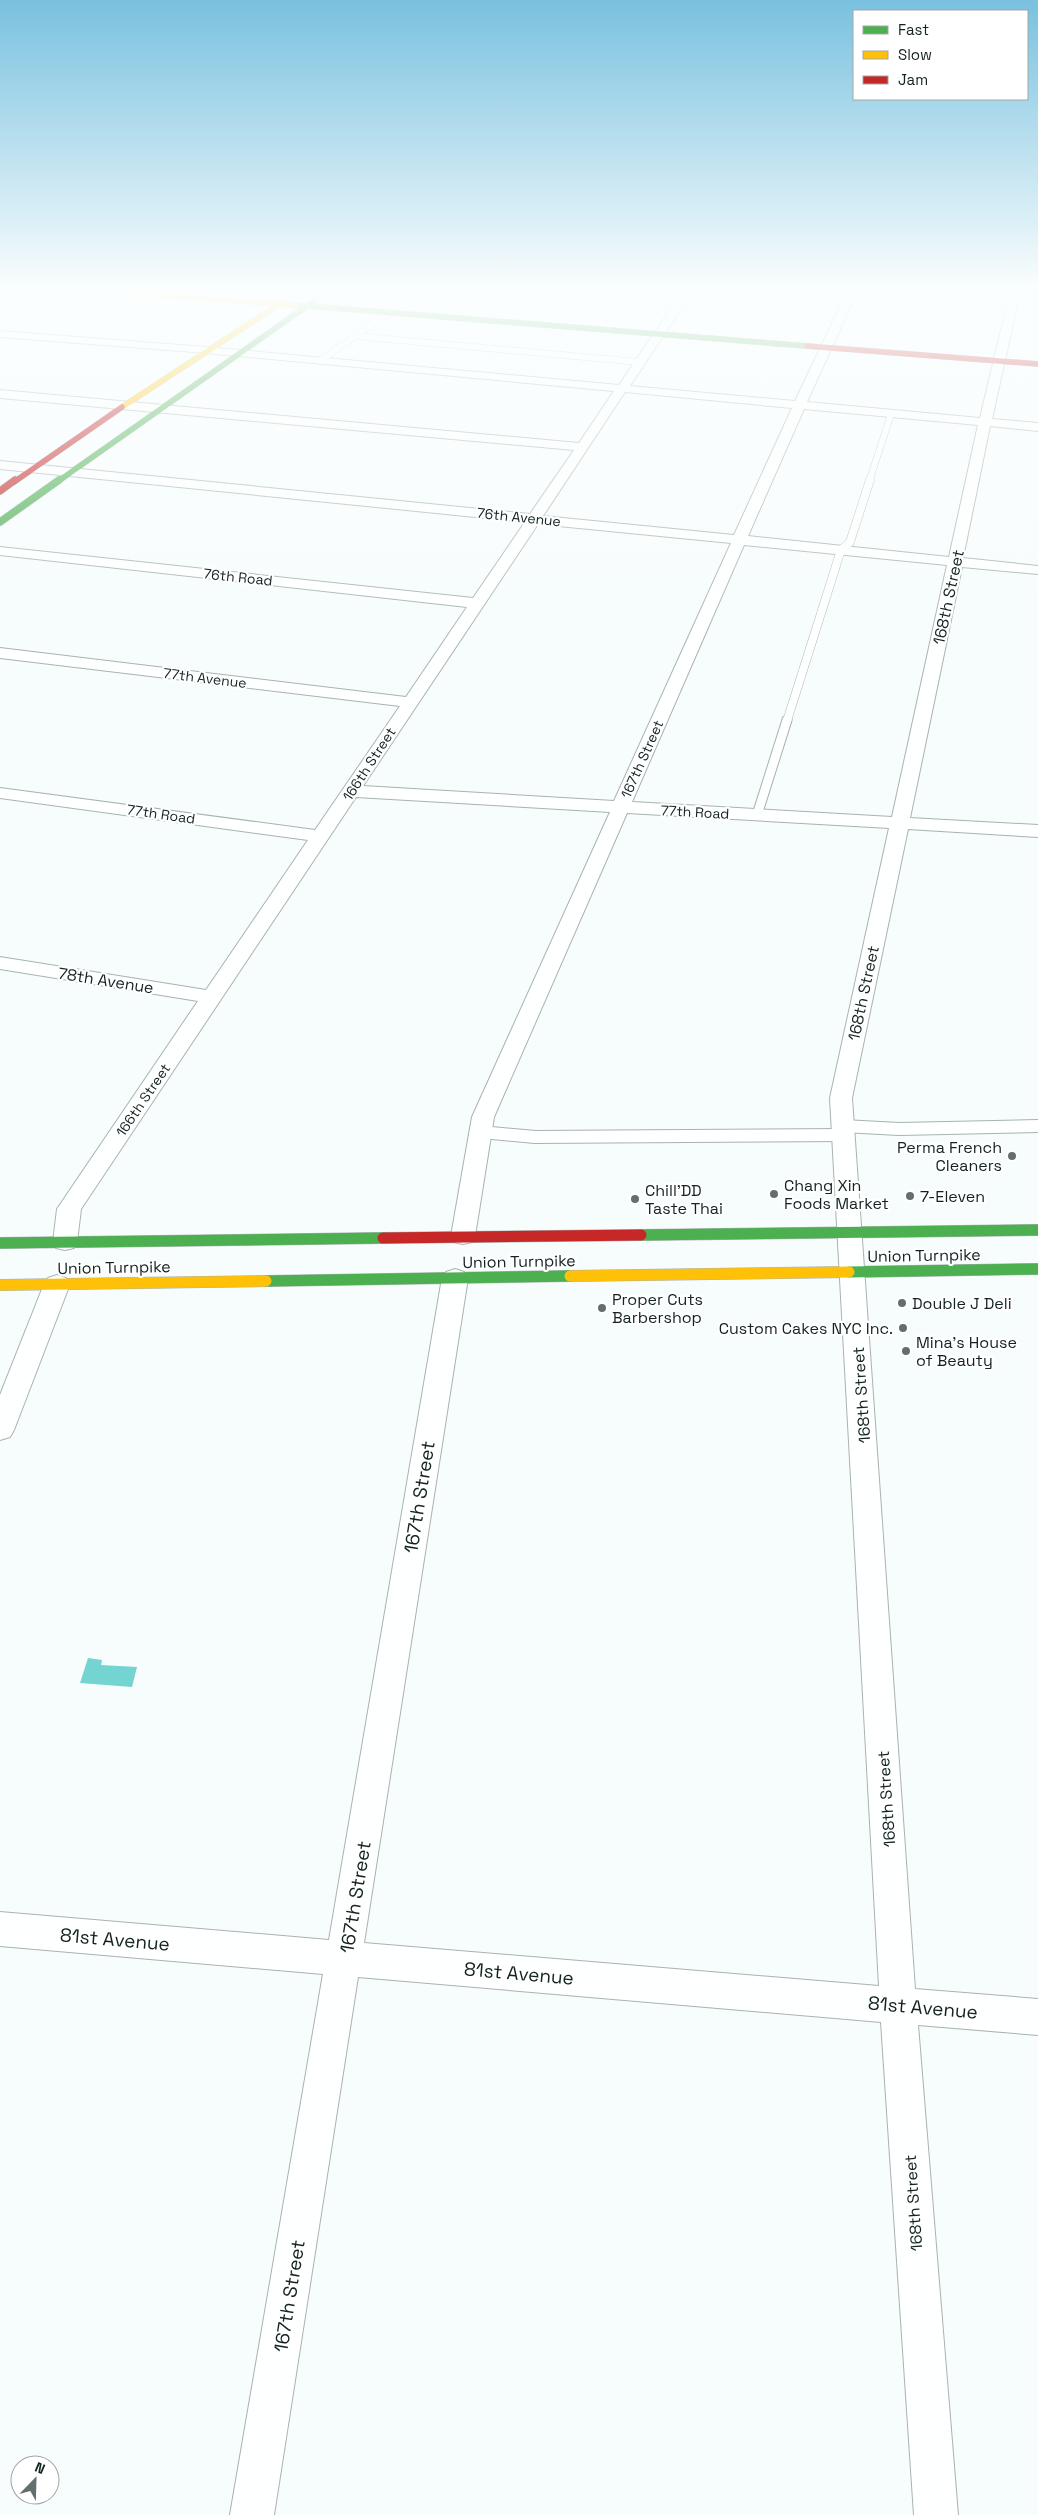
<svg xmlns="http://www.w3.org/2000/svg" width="1038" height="2515" font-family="'Space Grotesk',sans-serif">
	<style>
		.water { fill: #73d4d1 }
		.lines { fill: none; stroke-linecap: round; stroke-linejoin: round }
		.lane-far3-casing { stroke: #a8b3b2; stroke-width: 7 }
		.lane-far2-casing { stroke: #a8b3b2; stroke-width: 9 }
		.lane-far1-casing { stroke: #a8b3b2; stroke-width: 11 }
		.lane-casing { stroke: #a8b3b2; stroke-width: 14 }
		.street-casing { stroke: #a8b3b2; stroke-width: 2 }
		.fast-far2-casing { stroke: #a8b3b2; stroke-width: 6 }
		.fast-far1-casing { stroke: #a8b3b2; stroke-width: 8 }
		.fast-casing { stroke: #a8b3b2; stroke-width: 12 }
		.slow-far1-casing { stroke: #a8b3b2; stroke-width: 6 }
		.slow-casing { stroke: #a8b3b2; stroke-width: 12 }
		.jam-far2-casing { stroke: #a8b3b2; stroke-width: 6 }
		.jam-far1-casing { stroke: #a8b3b2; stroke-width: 8 }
		.jam-casing { stroke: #a8b3b2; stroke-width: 12 }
		.lane-far3 { stroke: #feffff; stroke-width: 6 }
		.lane-far2 { stroke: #feffff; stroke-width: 8 }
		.lane-far1 { stroke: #feffff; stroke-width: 9 }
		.lane { stroke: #feffff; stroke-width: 12 }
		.street { fill: #feffff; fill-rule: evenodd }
		.fast-far2 { stroke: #4caf50; stroke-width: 5.5 }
		.fast-far1 { stroke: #4caf50; stroke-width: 7 }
		.fast { stroke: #4caf50; stroke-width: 11 }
		.slow-far1 { stroke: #ffc107; stroke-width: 5.5 }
		.slow { stroke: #ffc107; stroke-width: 11 }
		.jam-far2 { stroke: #c62828; stroke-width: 5.5 }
		.jam-far1 { stroke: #c62828; stroke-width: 7 }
		.jam { stroke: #c62828; stroke-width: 11 }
		.poi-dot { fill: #626f6e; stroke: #fff; stroke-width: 2 }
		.labels { text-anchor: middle; stroke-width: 4.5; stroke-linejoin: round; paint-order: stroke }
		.far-street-label { font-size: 14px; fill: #122322; stroke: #fff }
		.street-label { font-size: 16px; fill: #122322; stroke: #fff }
		.poi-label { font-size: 16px; fill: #122322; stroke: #fff; text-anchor: start }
		.near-street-label { font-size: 19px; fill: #122322; stroke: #fff }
	</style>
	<rect width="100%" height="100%" fill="#f7fcfc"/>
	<path class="water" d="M88 1658 102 1660 101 1665 137 1667 132 1687 80 1683Z"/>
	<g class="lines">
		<defs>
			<g id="lane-far3">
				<path d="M387 313 355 336 639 362"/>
				<path d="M320 361 355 336"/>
				<path d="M869 482 891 414"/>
			</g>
			<path id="lane-far2" d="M787 721 841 550 850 542 870 480"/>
			<path id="lane-far1" d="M757 815 787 720"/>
			<g id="lane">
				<path d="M843 1126 899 1129 1038 1126"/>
				<path d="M481 1132 535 1137 844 1135"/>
			</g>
			<g id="street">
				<path d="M682 292H692L630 386 795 401 847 292H857L807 402 980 418 1010 292H1020L992 419 1038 423V431L990 426 963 558 1038 566V574L962 567 910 818 1038 825V837L908 829 852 1098 915 1989 1038 1999V2035L918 2025 958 2515H914L881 2022 358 1977 274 2515H230L323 1974 0 1946V1912L329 1940 442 1278 446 1272 455 1269 464 1272 468 1278 364 1943 879 1986 830 1098 889 828 627 813 494 1117 475 1236 472 1242 463 1244 454 1242 451 1236 472 1117 610 812 356 797 81 1209 77 1242 74 1248 65 1250 56 1248 53 1242 57 1209 198 1001 0 969V957L206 990 308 840 0 798V788L315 830 400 706 0 658V648L406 697 467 607 0 555V547L473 598 525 522 0 469V461L530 514 574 450 0 398V390L579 443 614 391 206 353 0 337V331L206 347 619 385ZM625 392 792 408 734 535 543 516ZM804 409 978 425 949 557 748 536ZM538 524 731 543 614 801 363 786ZM744 545 947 565 892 817 632 802Z"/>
				<path d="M57 1275 66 1278 70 1284 14 1430 10 1437 0 1440V1395L44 1284 48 1278Z"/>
			</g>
			<g id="fast-far2">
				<path d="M296 305 807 346"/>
				<path d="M57 482 314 301"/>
			</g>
			<path id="fast-far1" d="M0 522 59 480"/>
			<g id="fast">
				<path d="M641 1235 1038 1230"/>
				<path d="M0 1243 383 1238"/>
				<path d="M849 1272 1038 1269"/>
				<path d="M266 1281 570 1276"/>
			</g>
			<g id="slow-far1">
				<path d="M128 292 296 305"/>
				<path d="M122 407 284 301"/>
			</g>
			<g id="slow">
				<path d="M570 1276 849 1272"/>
				<path d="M0 1285 266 1281"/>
			</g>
			<g id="jam-far2">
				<path d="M807 346 1038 364"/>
				<path d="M14 482 122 407"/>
			</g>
			<path id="jam-far1" d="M0 491 15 480"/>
			<path id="jam" d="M383 1238 641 1235"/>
		</defs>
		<use href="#lane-far3" class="lane-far3-casing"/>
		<use href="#lane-far2" class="lane-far2-casing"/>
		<use href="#lane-far1" class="lane-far1-casing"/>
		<use href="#lane" class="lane-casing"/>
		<use href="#street" class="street-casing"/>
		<use href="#fast-far2" class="fast-far2-casing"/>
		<use href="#fast-far1" class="fast-far1-casing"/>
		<use href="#fast" class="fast-casing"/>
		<use href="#slow-far1" class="slow-far1-casing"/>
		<use href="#slow" class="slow-casing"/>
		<use href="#jam-far2" class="jam-far2-casing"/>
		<use href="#jam-far1" class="jam-far1-casing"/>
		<use href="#jam" class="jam-casing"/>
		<use href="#lane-far3" class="lane-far3"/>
		<use href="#lane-far2" class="lane-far2"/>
		<use href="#lane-far1" class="lane-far1"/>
		<use href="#lane" class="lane"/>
		<use href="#street" class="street"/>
		<use href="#fast-far2" class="fast-far2"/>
		<use href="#fast-far1" class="fast-far1"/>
		<use href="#fast" class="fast"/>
		<use href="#slow-far1" class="slow-far1"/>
		<use href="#slow" class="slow"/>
		<use href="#jam-far2" class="jam-far2"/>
		<use href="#jam-far1" class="jam-far1"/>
		<use href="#jam" class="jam"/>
	</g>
	<linearGradient id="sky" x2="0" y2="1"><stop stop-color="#79c1df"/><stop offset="0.45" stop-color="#fbfefe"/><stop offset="1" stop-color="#fbfefe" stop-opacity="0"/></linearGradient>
	<rect width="1038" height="644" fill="url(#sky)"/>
	<g class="poi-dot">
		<circle cx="1012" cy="1156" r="5"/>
		<circle cx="774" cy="1194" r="5"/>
		<circle cx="910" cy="1196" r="5"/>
		<circle cx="635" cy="1199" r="5"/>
		<circle cx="902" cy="1303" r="5"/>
		<circle cx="602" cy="1308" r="5"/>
		<circle cx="903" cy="1328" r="5"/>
		<circle cx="906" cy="1351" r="5"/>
	</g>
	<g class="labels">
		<g class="far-street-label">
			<text transform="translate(519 517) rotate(6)" y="5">76th Avenue</text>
			<text transform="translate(238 577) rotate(6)" y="5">76th Road</text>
			<text transform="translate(205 678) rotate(7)" y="5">77th Avenue</text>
			<text transform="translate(642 759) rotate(-66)" y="5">167th Street</text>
			<text transform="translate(369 764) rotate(-57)" y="5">166th Street</text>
			<text transform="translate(695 812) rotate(3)" y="5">77th Road</text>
			<text transform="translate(161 814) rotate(8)" y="5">77th Road</text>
			<text transform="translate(143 1100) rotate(-56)" y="5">166th Street</text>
		</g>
		<g class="street-label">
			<text transform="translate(948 597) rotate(-78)" y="6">168th Street</text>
			<text transform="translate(106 980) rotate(9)" y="6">78th Avenue</text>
			<text transform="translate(863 993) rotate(-78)" y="6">168th Street</text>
			<text transform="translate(924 1255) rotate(-1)" y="6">Union Turnpike</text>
			<text transform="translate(519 1261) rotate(-1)" y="6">Union Turnpike</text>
			<text transform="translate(114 1267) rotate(-1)" y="6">Union Turnpike</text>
			<text transform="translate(861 1395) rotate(-94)" y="6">168th Street</text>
			<text transform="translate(886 1799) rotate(-94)" y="6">168th Street</text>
			<text transform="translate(913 2203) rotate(-94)" y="6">168th Street</text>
		</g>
		<g class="poi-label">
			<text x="1002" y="1153" text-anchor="end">Perma French<tspan x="1002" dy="18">Cleaners</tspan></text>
			<text x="784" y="1191">Chang Xin<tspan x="784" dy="18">Foods Market</tspan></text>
			<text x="645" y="1196">Chill'DD<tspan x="645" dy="18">Taste Thai</tspan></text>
			<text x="920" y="1202">7-Eleven</text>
			<text x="612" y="1305">Proper Cuts<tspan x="612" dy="18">Barbershop</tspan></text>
			<text x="912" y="1309">Double J Deli</text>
			<text x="893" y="1334" text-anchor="end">Custom Cakes NYC Inc.</text>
			<text x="916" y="1348">Mina's House<tspan x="916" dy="18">of Beauty</tspan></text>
		</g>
		<g class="near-street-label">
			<text transform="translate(419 1497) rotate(-81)" y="7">167th Street</text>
			<text transform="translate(355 1897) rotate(-81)" y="7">167th Street</text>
			<text transform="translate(115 1939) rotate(5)" y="7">81st Avenue</text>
			<text transform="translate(519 1973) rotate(5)" y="7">81st Avenue</text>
			<text transform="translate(923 2007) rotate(5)" y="7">81st Avenue</text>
			<text transform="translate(289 2296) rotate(-81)" y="7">167th Street</text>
		</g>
	</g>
	<rect x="853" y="10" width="175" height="90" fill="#ffffff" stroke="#a0a7a7"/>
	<rect x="863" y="26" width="25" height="8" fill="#4caf50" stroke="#a0a7a7"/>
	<text x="898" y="35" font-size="15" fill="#122322">Fast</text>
	<rect x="863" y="51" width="25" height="8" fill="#ffc107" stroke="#a0a7a7"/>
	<text x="898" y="60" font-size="15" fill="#122322">Slow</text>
	<rect x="863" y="76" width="25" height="8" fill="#c62828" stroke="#a0a7a7"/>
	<text x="898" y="85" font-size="15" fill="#122322">Jam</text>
	<g transform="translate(35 2480) rotate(23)"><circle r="24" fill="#ffffff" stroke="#a0a7a7"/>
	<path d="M0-4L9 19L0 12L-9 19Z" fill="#626f6e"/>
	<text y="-8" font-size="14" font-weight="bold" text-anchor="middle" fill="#122322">N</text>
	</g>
</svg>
